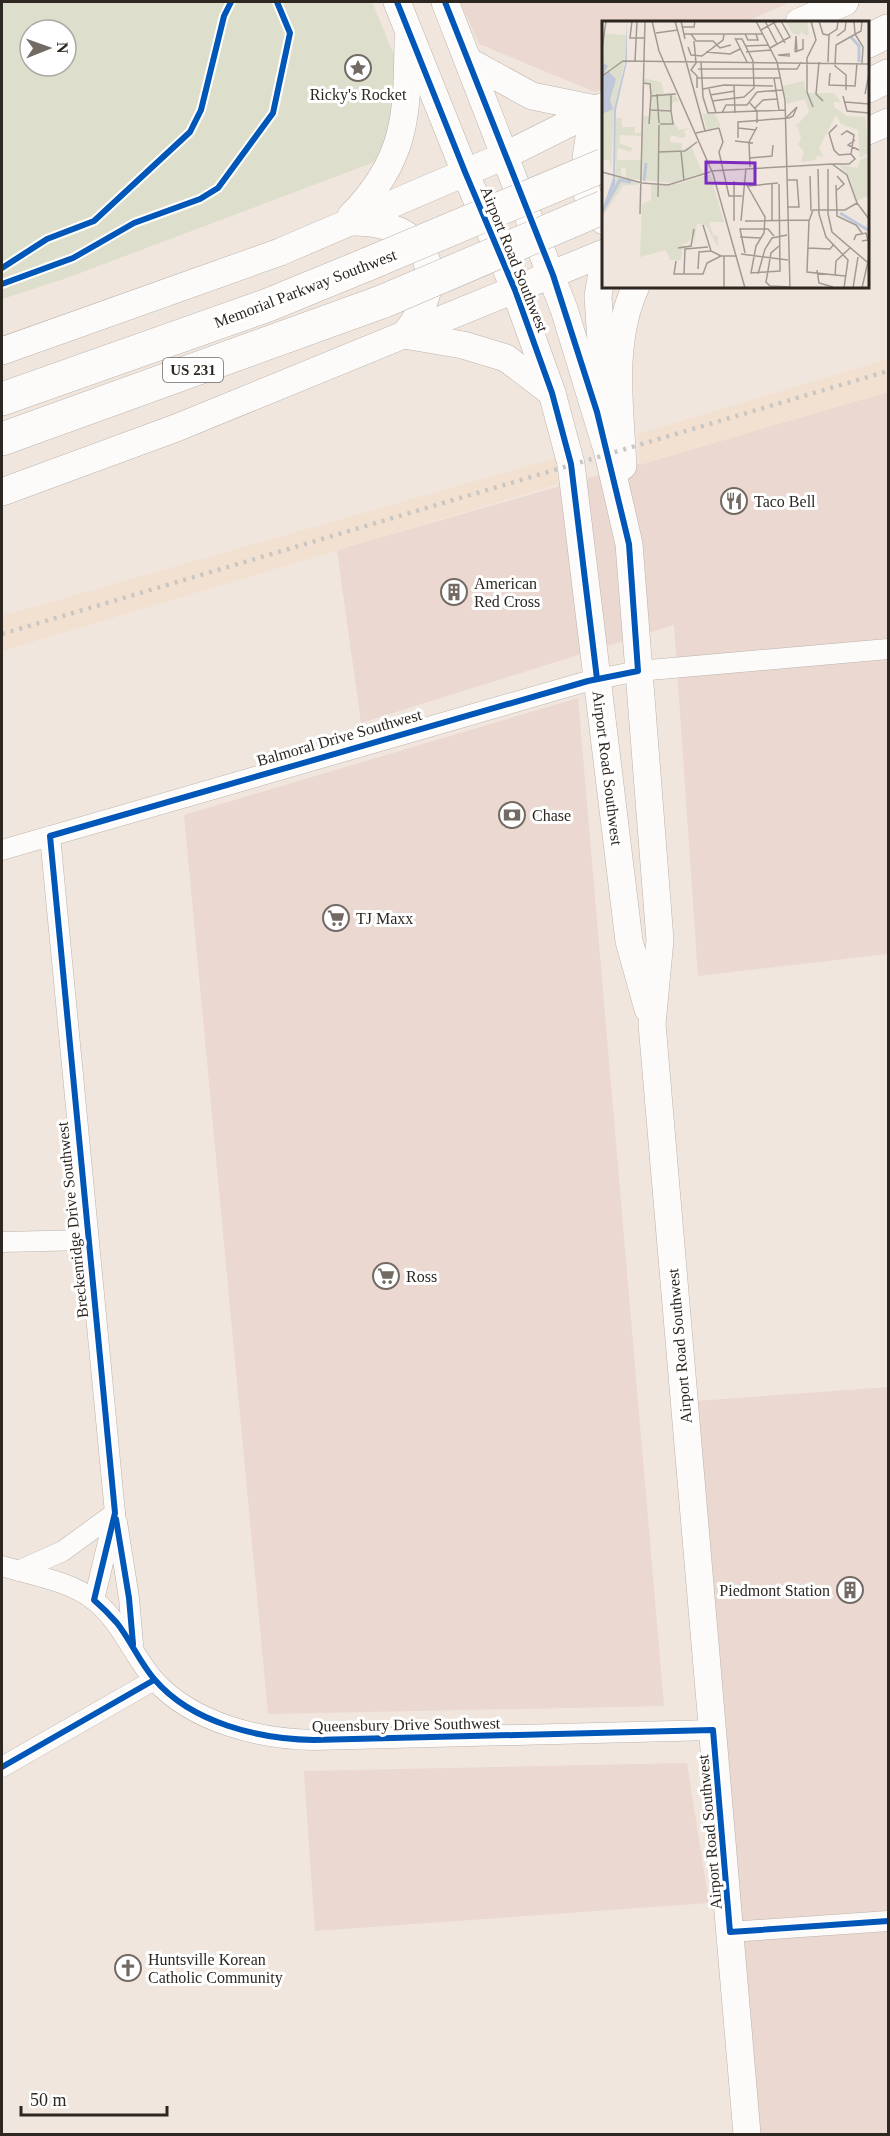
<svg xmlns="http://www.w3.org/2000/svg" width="890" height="2136" font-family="'Times New Roman',serif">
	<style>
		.commercial { fill: #ead8d1 }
		.built { fill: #f2e0d0 }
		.green { fill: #dddecb; fill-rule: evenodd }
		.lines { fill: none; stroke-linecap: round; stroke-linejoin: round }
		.street-casing { stroke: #bbb3ac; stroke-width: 21 }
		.secondary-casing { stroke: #bbb3ac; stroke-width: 28 }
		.highway-casing { stroke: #bbb3ac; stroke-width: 34 }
		.street { stroke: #fdfbfa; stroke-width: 20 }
		.secondary { stroke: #fdfbfa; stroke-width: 27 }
		.highway { stroke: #fdfbfa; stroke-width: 33 }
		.rail { stroke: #c9c7c4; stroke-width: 4.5; stroke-dasharray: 3 6; stroke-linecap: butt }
		.highway-bridge-casing { stroke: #bbb3ac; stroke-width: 34; stroke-linecap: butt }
		.highway-bridge { stroke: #fdfbfa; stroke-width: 33 }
		.cycleway-casing { stroke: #fff; stroke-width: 10 }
		.cycleway { stroke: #0057b8; stroke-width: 6 }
		.labels { text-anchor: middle; stroke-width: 6; stroke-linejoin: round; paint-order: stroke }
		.shield { fill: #fff; stroke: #6d6864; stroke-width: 1.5 }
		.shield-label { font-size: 15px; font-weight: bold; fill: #2e2721 }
		.poi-label { font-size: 16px; fill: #2e2721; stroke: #fff; text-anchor: start }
		.street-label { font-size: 16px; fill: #2e2721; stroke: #fff }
		.inset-river { fill: none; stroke: #bec8da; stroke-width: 3 }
		.inset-road { fill: none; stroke: #a29a92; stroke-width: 1.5 }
		.view { fill: #7b2cbf; fill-opacity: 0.15; stroke: #7b2cbf; stroke-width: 3 }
		.inset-edge { fill: none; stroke: #2e2721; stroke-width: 3 }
	</style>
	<rect width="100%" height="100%" fill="#f0e6dd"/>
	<g class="commercial">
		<path d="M460 2H790L745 22H604L603 89 595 92 479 44Z"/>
		<path d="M888 392V954L698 976 674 625 361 723 337 550Z"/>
		<path d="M578 698 664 1706 268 1714 184 815Z"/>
		<path d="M888 1387V2134H746L683 1402Z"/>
		<path d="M687 1763 709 1903 315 1931 304 1771Z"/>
	</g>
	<g class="built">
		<path d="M888 359V392L640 465 638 434Z"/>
		<path d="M556 458 558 484 2 651V616Z"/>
	</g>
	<path class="green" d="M2 2H372L395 57 401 79 385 158 64 279 2 299ZM30 30H66V66H30Z"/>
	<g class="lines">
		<defs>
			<g id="street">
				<path d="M50 836 115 1513 94 1600"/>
				<path d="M2 850 588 681 638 671 888 649"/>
				<path d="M2 1242 87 1240"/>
				<path d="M117 1522 129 1598 133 1644"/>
				<path d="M2 1566C31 1575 71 1581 95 1601 122 1623 133 1656 155 1681 194 1723 259 1739 314 1740L713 1730"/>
				<path d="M18 1571 63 1551 115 1513"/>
				<path d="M2 1767 154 1680"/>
				<path d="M730 1932 888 1921"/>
			</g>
			<g id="secondary">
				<path d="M397 2 465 172 515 290 552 393 571 464 629 941 648 1009"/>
				<path d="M445 2 564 309 608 453 629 544 660 940 652 1024 747 2134"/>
				<path d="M799 22 845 2"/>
				<path d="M470 62 532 96 596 109"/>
				<path d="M596 109C588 137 573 202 604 221"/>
				<path d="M868 131 888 122"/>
				<path d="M351 216C407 159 407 115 408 40"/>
				<path d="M352 222C429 221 452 277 404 335"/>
				<path d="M604 261 598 296 604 389"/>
				<path d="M404 335 463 345 506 358 552 393"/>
				<path d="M2 351 280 252 504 156 604 106"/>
				<path d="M623 466C620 406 610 342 636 286"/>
				<path d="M2 492 176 428 604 253"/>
			</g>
			<g id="highway">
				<path d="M868 41 888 31"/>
				<path d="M868 86 888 76"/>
				<path d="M2 399 268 305 368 264"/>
				<path d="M2 439 384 301"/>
			</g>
		</defs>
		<use href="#street" class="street-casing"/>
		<use href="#secondary" class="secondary-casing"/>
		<use href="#highway" class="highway-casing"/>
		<use href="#street" class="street"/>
		<use href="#secondary" class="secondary"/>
		<use href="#highway" class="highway"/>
		<path class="rail" d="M2 634 888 371"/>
		<defs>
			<g id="highway-bridge">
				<path d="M368 264 604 165"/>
				<path d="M384 301 604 207"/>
			</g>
		</defs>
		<use href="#highway-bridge" class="highway-bridge-casing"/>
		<use href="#highway-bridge" class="highway-bridge"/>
		<defs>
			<g id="cycleway">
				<path d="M397 2 465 172 515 290 552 393 571 464 597 679"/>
				<path d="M445 2 553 275 597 412 629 544 638 671 588 681 50 836 115 1513 94 1600C102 1607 110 1615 117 1623 131 1641 140 1663 155 1680 192 1723 259 1739 314 1740L713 1730 730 1932 888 1921"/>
				<path d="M2 268 47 239 94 221 190 132 201 110 224 16 231 2"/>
				<path d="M2 284 73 258 134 223 200 199 218 188 273 113 290 33 277 2"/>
				<path d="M116 1519 129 1598 133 1644"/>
				<path d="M2 1767 154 1680"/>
			</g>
		</defs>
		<use href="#cycleway" class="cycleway-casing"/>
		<use href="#cycleway" class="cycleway"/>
	</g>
	<defs>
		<symbol id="sight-ring" viewBox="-11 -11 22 22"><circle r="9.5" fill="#fff" stroke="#726a63" stroke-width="1.5"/><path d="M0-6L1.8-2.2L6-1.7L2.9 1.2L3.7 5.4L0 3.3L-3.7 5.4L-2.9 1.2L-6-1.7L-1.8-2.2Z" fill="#726a63"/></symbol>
		<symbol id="restaurant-ring" viewBox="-11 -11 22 22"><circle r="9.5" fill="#fff" stroke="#726a63" stroke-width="1.5"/><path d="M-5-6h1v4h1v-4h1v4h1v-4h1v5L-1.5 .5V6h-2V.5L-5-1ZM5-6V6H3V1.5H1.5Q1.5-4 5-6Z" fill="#726a63"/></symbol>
		<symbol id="building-ring" viewBox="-11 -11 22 22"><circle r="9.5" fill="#fff" stroke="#726a63" stroke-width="1.5"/><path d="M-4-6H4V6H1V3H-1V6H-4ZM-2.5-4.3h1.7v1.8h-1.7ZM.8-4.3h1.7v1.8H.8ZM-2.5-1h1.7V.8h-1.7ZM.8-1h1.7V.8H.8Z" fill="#726a63"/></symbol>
		<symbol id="bank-ring" viewBox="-11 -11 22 22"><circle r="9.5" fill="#fff" stroke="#726a63" stroke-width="1.5"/><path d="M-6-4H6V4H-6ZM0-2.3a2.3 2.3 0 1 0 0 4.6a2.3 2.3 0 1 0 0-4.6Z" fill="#726a63"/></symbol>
		<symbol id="supermarket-ring" viewBox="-11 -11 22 22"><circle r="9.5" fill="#fff" stroke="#726a63" stroke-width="1.5"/><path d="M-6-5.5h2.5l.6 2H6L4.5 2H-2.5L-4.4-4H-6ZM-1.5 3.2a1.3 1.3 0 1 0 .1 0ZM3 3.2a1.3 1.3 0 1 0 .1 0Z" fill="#726a63"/></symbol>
		<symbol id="church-ring" viewBox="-11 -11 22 22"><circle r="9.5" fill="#fff" stroke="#726a63" stroke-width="1.5"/><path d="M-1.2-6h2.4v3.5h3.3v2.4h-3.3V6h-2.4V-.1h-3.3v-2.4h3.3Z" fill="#726a63"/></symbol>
	</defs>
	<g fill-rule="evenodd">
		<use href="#sight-ring" x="343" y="53" width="30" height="30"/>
		<use href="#restaurant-ring" x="719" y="486" width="30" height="30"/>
		<use href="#building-ring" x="439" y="577" width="30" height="30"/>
		<use href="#bank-ring" x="497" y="800" width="30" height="30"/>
		<use href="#supermarket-ring" x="321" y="903" width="30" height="30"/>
		<use href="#supermarket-ring" x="371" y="1261" width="30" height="30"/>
		<use href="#building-ring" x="835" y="1575" width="30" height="30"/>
		<use href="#church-ring" x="113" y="1953" width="30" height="30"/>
	</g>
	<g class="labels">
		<rect class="shield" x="163" y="358" width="60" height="24" rx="4.5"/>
		<g class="shield-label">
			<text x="193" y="375">US 231</text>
		</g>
		<g class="poi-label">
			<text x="358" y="100" text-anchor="middle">Ricky's Rocket</text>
			<text x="754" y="507">Taco Bell</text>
			<text x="474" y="589">American<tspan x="474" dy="18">Red Cross</tspan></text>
			<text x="532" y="821">Chase</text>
			<text x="356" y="924">TJ Maxx</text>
			<text x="406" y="1282">Ross</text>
			<text x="830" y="1596" text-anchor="end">Piedmont Station</text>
			<text x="148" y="1965">Huntsville Korean<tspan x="148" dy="18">Catholic Community</tspan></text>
		</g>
		<g class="street-label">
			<text transform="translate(515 259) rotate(68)" y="6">Airport Road Southwest</text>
			<text transform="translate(305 288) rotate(-21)" y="6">Memorial Parkway Southwest</text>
			<text transform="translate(339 737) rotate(-16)" y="6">Balmoral Drive Southwest</text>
			<text transform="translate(608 768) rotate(83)" y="6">Airport Road Southwest</text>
			<text transform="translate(72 1220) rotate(-96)" y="6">Breckenridge Drive Southwest</text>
			<text transform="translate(679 1346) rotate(-95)" y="6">Airport Road Southwest</text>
			<text transform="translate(406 1724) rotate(-1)" y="6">Queensbury Drive Southwest</text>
			<text transform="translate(709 1832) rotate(-95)" y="6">Airport Road Southwest</text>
		</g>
	</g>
	<g transform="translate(602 21)">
		<rect width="267" height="267" fill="#f0e6dd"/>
		<path d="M183 0H205L207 13 204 15 199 10 198 14 191 13ZM0 12 24 14 23 38 0 53ZM23 40 12 88 9 148 8 139H1L0 131V55ZM86 41 101 93H113L119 105 105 109ZM41 57 59 61 62 72H71L77 80 71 81 68 95 77 109 88 107 82 110 84 115 80 117 68 114V121L80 122V129L89 125 101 152 68 162 24 157V147H19V155L14 153V97H20V106H33V112H40V95H47L48 63 41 62ZM18 114 40 115V139H15L16 127 28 131 31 127 17 122ZM202 60 204 72H232L239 81H232V86L245 95 263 96 267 132 258 137 256 109 239 103 234 94 217 127 222 136 215 134 214 139 199 141 202 130 196 124 199 118 196 106H193L207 91 203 78 185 83 181 65ZM267 135V174L255 180 247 155 237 144 256 147 258 139ZM108 153 122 201H107L111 214 116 215V226L104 205 95 202 92 225V210L86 222 79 223 85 226 80 229 79 239H68L64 229 38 236 40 183 49 179V164L75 163ZM14 156 38 163 21 165 0 196Z" fill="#dddecb" fill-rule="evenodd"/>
		<path d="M25 0V41L14 89 13 164 0 189 11 157 12 88 23 43ZM0 41 6 45 2 52 7 51 14 58 8 79 11 88 0 93Z" fill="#bec8da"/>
		<path class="inset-river" d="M249 16 257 25V41M42 160 44 142M0 191 18 159 29 161M238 192 266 209"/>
		<path class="inset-road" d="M30 0 28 17H42M50 0 57 30 111 153 143 267M73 0 103 110M79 0 83 18M154 0 175 41 183 79 188 267M163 0 175 23M209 0 214 19 205 37V71L211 86M217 0 221 13 226 14 235 8 236 0M252 0 253 13 261 26 260 42M172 2 183 22M80 6H92L93 0M159 9 175 0M54 12 76 9M82 13H161M89 13 94 20H111L118 27 129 24M143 13 146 19H156L154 13M235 15 243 9 244 0M133 17 145 41M92 20 94 42 89 49 95 55V67M144 25 166 24M86 26 89 34 100 35 121 19 122 13M168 27 188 16 179 0M0 28 4 0M104 31 128 33 138 28M144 31 169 29M193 31 194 15 195 31M193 31 201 28V18M188 35 176 34 188 33M33 40 35 0M99 41 101 76 106 92 183 89M217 41 214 73 221 80M226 41 227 14M96 48H195L199 41M228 52 227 64 253 65 255 42M0 55 21 40 267 43M95 57H178M172 57 177 89M41 62 48 63 49 74M132 64 133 92M101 68 122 64 171 65M107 68 114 92M244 69V54L233 45 234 24 259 10 260 0M155 71 181 69M55 73 57 102M263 73 267 53M108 74 133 70M241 75 245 90 267 92M110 80 142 76 152 67 151 40 140 18H133M243 81 267 83M148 82 155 90V102M153 87 161 79 175 78M47 89 69 90V74M120 92 124 84H145L155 71M47 103 49 75 74 73M58 103H71L69 90M117 107 121 121 117 131 127 175H140M136 107 154 109M94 112 117 107M239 114 245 110 252 114 249 133M136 117V101L187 97 191 95 195 86 184 97M253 119 246 124 257 129M133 120 151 122M79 130 82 160M56 131 83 130 95 121M148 137 170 135 171 124M231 143H247L253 138 249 133 237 134 232 129 227 112 235 104M148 146 147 121 155 106M216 148 217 193 224 216 246 239 242 267M226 148V193L230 211 265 241M108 150 230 143 245 154 255 182 267 198M0 151 40 162 66 164 108 151M208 155 209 190M235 155 242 163 235 169M142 159 163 196 162 212 154 225 149 252 178 250 177 163M185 159H195L197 186H185M170 163V200M234 164 235 195 254 204 260 212M146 165 176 162M56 176 57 104M38 193 43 0M132 200V160M139 200 144 147M143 200 207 199M101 204 109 230 119 235H135M138 216 159 217M252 219 254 214 264 212 266 219 260 220M177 225 169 232 164 261 168 265 188 266M76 227 89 225 92 208M206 227 228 228 232 223M143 232 138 208H166L172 215M139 233 186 239M74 240 72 253H101L105 242 119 235M96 248 97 231 109 230M215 249 217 262 231 266M82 253 83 228 106 226M156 253 163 228 170 217 185 214M233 255 234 240 248 227M243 255 205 251 207 200 211 189H243L255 182M122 267V235M251 267 256 236M260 267 267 236"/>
		<path class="view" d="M104 141 153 142V163L104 162Z"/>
		<rect width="267" height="267" class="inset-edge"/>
	</g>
	<rect width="890" height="2136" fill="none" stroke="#2e2721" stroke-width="6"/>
	<g transform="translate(48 48) rotate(89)"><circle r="28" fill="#ffffff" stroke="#aba9a6" stroke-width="1.5"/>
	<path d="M0-4.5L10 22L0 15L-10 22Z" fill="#726a63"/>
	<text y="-9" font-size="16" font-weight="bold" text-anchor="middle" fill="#2e2721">N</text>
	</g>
	<path d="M21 2106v9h146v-9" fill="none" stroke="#2e2721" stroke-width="3"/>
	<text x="30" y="2106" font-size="18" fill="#2e2721" stroke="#ffffff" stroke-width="4.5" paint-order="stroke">50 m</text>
</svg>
